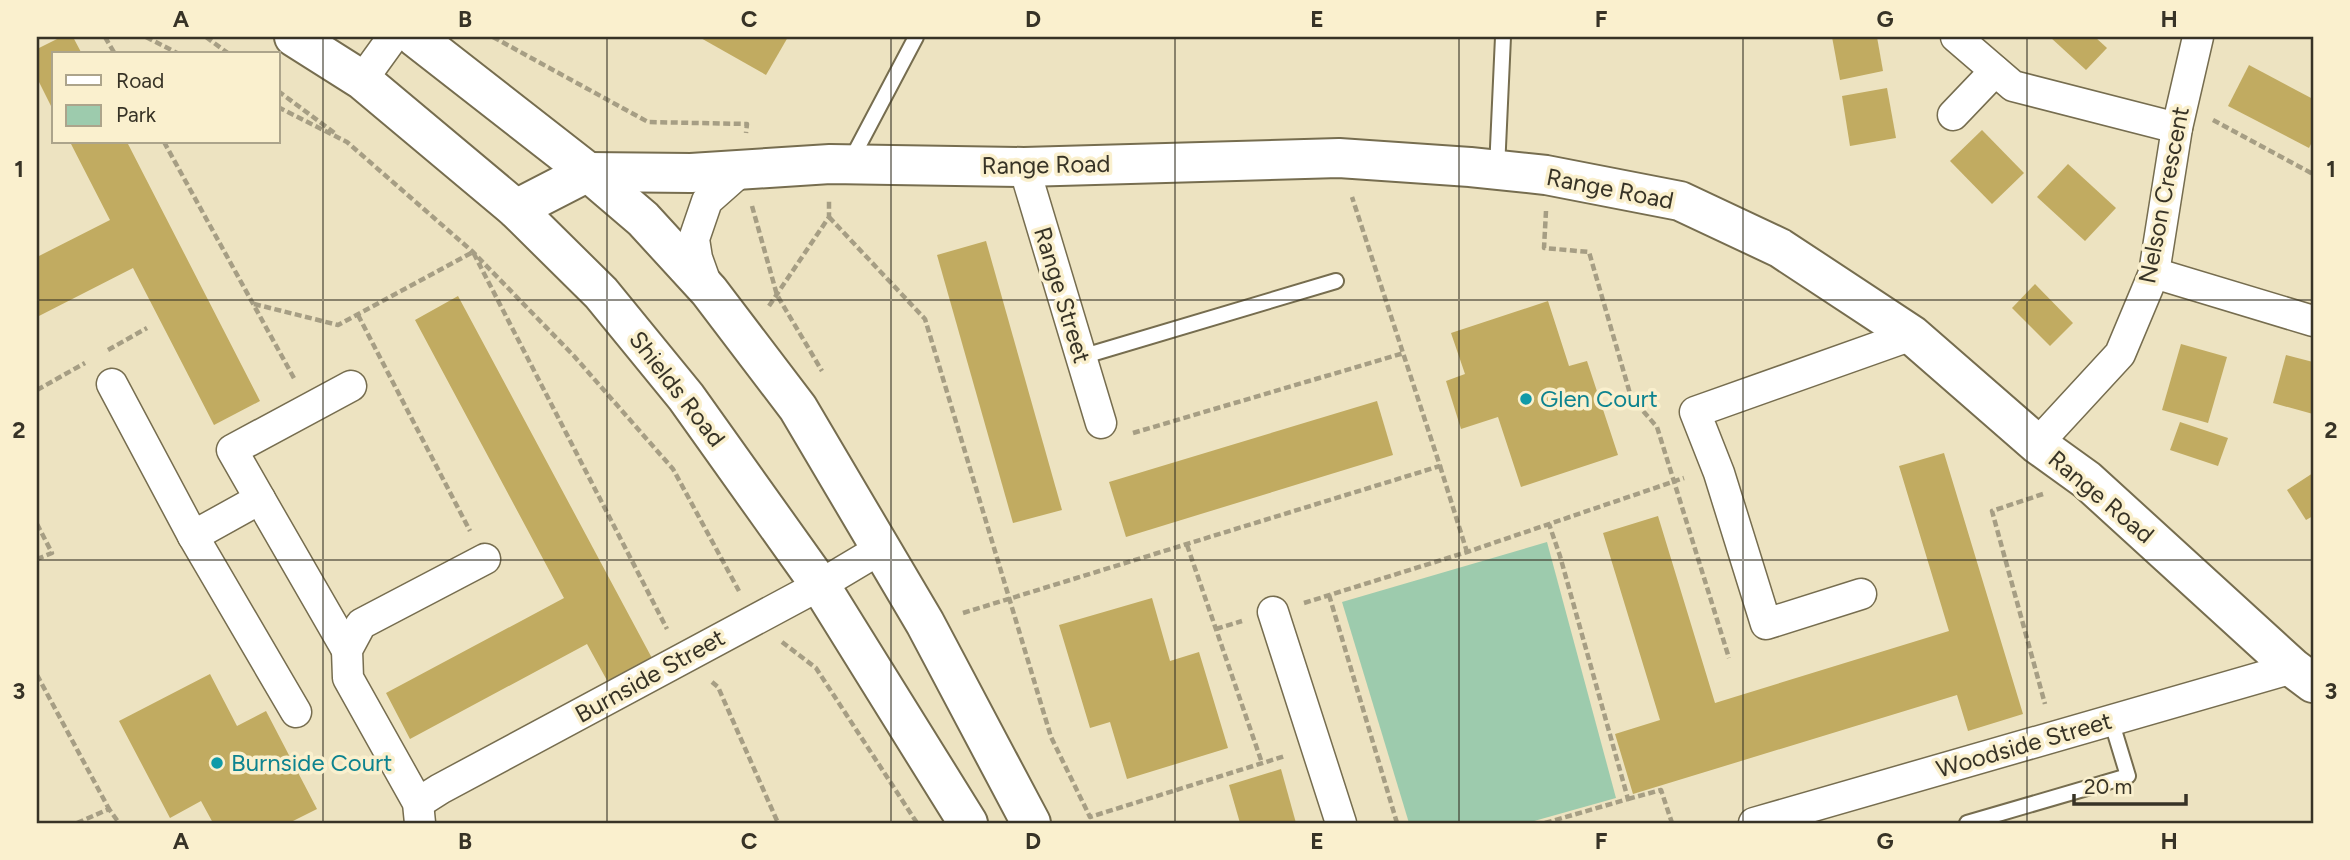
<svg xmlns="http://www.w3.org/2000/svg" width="2350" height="860" font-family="Figtree,sans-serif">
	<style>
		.green { fill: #9dcbad }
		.building { fill: #c1ab61 }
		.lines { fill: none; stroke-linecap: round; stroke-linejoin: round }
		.lane-casing { stroke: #766d4f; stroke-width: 18 }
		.street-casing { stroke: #766d4f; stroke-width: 33 }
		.secondary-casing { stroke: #766d4f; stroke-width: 42 }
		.path { stroke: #a69e84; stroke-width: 4.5; stroke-dasharray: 7 3.5; stroke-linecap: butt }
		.lane { stroke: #fff; stroke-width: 14 }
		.street { stroke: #fff; stroke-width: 30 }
		.secondary { stroke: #fff; stroke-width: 38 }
		.grid { fill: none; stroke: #373326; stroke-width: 2; stroke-opacity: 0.55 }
		.culture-dot { fill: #0f9aa8; stroke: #faf0ce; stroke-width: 2.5 }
		.labels { text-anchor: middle; stroke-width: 7; stroke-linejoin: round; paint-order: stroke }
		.street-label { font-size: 24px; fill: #373326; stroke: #faf0ce }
		.culture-label { font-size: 24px; fill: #0d838f; stroke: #faf0ce; text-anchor: start }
		.neatline { fill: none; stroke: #373326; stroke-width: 2.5 }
		.grid-label { font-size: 23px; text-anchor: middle; font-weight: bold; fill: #373326 }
	</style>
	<rect width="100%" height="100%" fill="#ede3c1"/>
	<path class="green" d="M1547 542 1616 798 1527 823H1409L1342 602Z"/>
	<g class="building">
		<path d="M61 37H73L82 54H54V112L37 78V49Z"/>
		<path d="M699 37H788L766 75Z"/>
		<path d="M1832 37H1877L1883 71 1840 80Z"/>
		<path d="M2050 37H2095L2107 48 2086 70Z"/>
		<path d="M2249 65 2313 99V140L2309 148 2228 106Z"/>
		<path d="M1887 88 1896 138 1850 146 1842 96Z"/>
		<path d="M1982 130 2024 173 1992 204 1950 161Z"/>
		<path d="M70 142H127L260 401 214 425 133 268 37 317V257L110 220Z"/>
		<path d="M2068 164 2116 208 2085 241 2037 197Z"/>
		<path d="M986 241 1062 510 1013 523 937 255Z"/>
		<path d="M2035 284 2073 323 2050 346 2012 308Z"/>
		<path d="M458 296 653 660 609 684 587 644 410 739 386 693 564 598 415 320Z"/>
		<path d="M1548 301 1569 366 1587 361 1618 455 1521 487 1498 417 1461 429 1446 381 1465 374 1451 333Z"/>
		<path d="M2181 344 2227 357 2208 423 2162 410Z"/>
		<path d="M2286 355 2313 362V414L2273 403Z"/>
		<path d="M1377 401 1393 455 1126 537 1109 482Z"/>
		<path d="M2180 422 2228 438 2218 466 2170 450Z"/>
		<path d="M1944 453 2023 714 1968 731 1957 695 1633 794 1615 734 1660 720 1603 533 1658 516 1715 703 1949 631 1899 466Z"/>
		<path d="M2313 473V516L2306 520 2287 490Z"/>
		<path d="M1152 598 1170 661 1199 652 1228 748 1127 779 1110 722 1090 728 1059 625Z"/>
		<path d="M210 674 237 726 266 711 317 809 289 823H213L201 801 170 818 119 721Z"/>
		<path d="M1281 769 1296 823H1240L1229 785Z"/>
	</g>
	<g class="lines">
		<defs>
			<g id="lane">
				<path d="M851 160 916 37"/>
				<path d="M1497 169 1503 37"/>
				<path d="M1081 357 1336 281"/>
				<path d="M1967 823 2128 776 2111 720"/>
			</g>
			<g id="street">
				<path d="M1956 37 2013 86 2177 128"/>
				<path d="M362 80 393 37"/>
				<path d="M1953 115 1995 71"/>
				<path d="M1024 167 1101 423"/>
				<path d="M2154 273 2313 321"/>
				<path d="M707 286 697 258 694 239 707 201 742 170"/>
				<path d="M112 384 193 536 296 712"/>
				<path d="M2037 444 2120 354 2154 273 2177 128 2198 37"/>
				<path d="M260 499 347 650"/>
				<path d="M193 536 260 499 232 450 351 386"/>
				<path d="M1861 594 1766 624 1719 473 1695 412 1912 335"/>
				<path d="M1273 612 1341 823"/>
				<path d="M418 803 440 789 820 585 882 548"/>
				<path d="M420 823 418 803 348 678 347 650 361 624 485 559"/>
				<path d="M1754 823 2293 668"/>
			</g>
			<g id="secondary">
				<path d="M294 37 362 80 516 209 601 293 686 397 820 585 968 823"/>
				<path d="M415 37 588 172 643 219 709 291 798 408 925 623 1031 823"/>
				<path d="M516 209 588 172 691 173 830 164 1024 167 1339 158 1470 167 1546 175 1680 201 1780 248 1912 335 2037 444 2087 480 2293 668 2313 683"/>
			</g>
		</defs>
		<use href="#lane" class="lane-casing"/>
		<use href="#street" class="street-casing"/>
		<use href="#secondary" class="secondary-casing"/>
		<g class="path">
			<path d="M105 37 115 54"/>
			<path d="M146 37 179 54"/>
			<path d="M206 37 229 54"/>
			<path d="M493 37 648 122 747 124 746 133"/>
			<path d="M278 91 336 134"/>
			<path d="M278 107 347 142 473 252 574 356 673 469 739 591"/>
			<path d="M2213 120 2313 174"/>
			<path d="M164 142 295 380"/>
			<path d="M752 206 777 295 822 371"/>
			<path d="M1546 211 1544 248 1589 252 1631 397 1657 427 1729 658"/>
			<path d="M829 217 925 319 1051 737 1090 817 1285 756"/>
			<path d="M254 304 338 325 473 252 667 629"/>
			<path d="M769 306 829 217V200"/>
			<path d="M358 315 470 531"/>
			<path d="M108 350 147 328"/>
			<path d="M37 390 85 363"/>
			<path d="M1133 433 1404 353"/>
			<path d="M1440 466 1467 552"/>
			<path d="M2043 494 1992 511 2045 704"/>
			<path d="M37 524 52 553 37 559"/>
			<path d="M1187 545 1262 763"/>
			<path d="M1329 595 1397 823"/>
			<path d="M1304 603 1467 552 1684 478"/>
			<path d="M963 613 1440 466 1352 197"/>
			<path d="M1216 629 1242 621"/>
			<path d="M782 642 816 668 917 823"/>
			<path d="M37 675 109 809"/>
			<path d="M712 682 718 687 778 823"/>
			<path d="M1628 799 1661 790 1672 823"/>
			<path d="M77 823 109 809 119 823"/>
			<path d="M1545 823 1628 799 1560 556 1549 524"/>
		</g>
		<use href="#lane" class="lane"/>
		<use href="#street" class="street"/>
		<use href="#secondary" class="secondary"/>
	</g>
	<path class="grid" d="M323 37V823M607 37V823M891 37V823M1175 37V823M1459 37V823M1743 37V823M2027 37V823M37 300H2313M37 560H2313"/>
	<g class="culture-dot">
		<circle cx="1526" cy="399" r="7"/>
		<circle cx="217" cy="763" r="7"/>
	</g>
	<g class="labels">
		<g class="street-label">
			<text transform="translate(1046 165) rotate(-1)" y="8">Range Road</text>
			<text transform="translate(1610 189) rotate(11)" y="8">Range Road</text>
			<text transform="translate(2164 195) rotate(-79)" y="8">Nelson Crescent</text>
			<text transform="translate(1062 295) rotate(73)" y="8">Range Street</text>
			<text transform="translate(677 389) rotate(52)" y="8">Shields Road</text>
			<text transform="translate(2101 497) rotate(40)" y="8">Range Road</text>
			<text transform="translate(650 676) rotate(-29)" y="8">Burnside Street</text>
			<text transform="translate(2024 745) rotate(-16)" y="8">Woodside Street</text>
		</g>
		<g class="culture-label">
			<text x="1540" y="407">Glen Court</text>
			<text x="231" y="771">Burnside Court</text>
		</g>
	</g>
	<rect width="2350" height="860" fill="none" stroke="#faf0ce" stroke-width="77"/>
	<rect x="52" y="52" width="228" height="91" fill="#faf0ce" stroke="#aca48b" stroke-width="2"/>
	<rect x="66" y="75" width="35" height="10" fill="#ffffff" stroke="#aca48b" stroke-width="2"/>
	<text x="116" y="88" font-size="21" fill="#373326">Road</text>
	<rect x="66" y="105" width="35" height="21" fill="#9dcbad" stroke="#aca48b" stroke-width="2"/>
	<text x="116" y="122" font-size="21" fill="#373326">Park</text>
	<path d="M2074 794v10h112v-10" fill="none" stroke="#373326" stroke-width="3.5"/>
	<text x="2084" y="794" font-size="21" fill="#373326" stroke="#faf0ce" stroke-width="5" paint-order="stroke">20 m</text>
	<rect x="38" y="38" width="2274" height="784" class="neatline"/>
	<g class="grid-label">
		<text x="181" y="27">A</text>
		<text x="465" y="27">B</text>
		<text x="749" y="27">C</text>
		<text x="1033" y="27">D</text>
		<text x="1317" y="27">E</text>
		<text x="1601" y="27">F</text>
		<text x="1885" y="27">G</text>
		<text x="2169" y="27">H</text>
		<text x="19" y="177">1</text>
		<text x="2331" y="177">1</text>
		<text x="19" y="438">2</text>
		<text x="2331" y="438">2</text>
		<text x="19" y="699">3</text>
		<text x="2331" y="699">3</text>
		<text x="181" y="849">A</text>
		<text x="465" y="849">B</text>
		<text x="749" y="849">C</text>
		<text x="1033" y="849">D</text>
		<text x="1317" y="849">E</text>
		<text x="1601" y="849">F</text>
		<text x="1885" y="849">G</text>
		<text x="2169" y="849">H</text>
	</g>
</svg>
